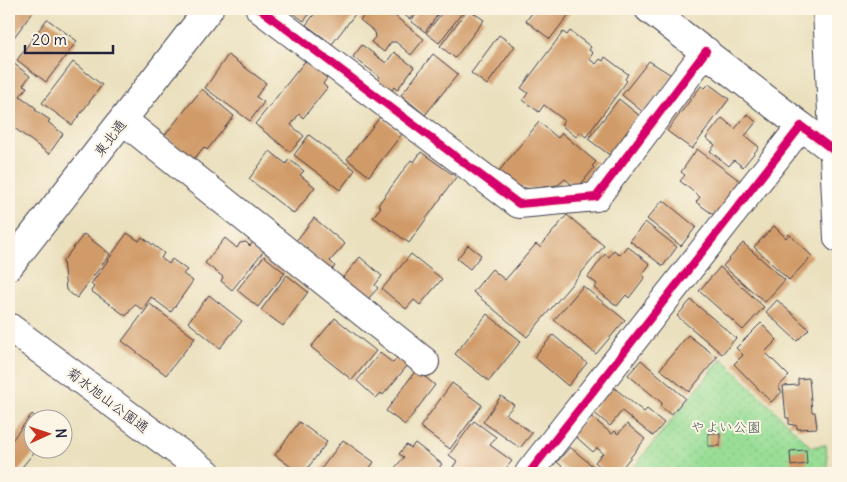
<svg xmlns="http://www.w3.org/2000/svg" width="847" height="482" font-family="Delius,'Klee One',sans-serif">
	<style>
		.grass { fill: url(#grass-dots); stroke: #5e8069 }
		.building { fill: #d19b69 }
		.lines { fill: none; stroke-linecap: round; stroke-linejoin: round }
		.minor-casing { stroke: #403e4f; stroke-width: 30 }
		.tertiary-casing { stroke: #403e4f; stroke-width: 30 }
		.minor { stroke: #fff; stroke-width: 28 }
		.tertiary { stroke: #fff; stroke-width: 28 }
		.cycleway-casing { stroke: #fcf5e5; stroke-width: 11 }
		.cycleway { stroke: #d6006c; stroke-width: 8 }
		.labels { text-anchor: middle; stroke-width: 4; stroke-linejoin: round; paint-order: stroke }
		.street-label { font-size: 14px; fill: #22223b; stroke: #fcf5e5 }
		.park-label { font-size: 14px; fill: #465a57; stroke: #fcf5e5 }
	</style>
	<defs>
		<pattern id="grass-dots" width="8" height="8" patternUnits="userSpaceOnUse" patternTransform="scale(1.25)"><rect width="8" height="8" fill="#99de97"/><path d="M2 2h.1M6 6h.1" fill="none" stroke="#84be83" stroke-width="1.8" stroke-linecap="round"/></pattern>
	</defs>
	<rect width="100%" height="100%" fill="#fcf5e5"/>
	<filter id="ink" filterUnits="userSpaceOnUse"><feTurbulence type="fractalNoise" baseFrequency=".02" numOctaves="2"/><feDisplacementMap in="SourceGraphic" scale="10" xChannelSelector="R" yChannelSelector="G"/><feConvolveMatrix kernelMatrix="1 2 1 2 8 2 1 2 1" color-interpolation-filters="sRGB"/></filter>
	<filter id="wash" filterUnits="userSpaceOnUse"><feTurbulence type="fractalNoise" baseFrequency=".0096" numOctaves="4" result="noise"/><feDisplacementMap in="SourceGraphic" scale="20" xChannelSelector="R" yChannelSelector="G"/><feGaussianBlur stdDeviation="1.12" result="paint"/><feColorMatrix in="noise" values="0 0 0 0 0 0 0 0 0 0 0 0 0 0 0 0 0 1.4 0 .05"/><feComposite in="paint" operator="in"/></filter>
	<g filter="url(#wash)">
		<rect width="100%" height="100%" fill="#eae0be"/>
		<path class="grass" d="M722 358 811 447 826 445 828 473H629Z"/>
		<g id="blocks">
			<g class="building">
				<path d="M9 9H35L9 44Z"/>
				<path d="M287 9H313L304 21Z"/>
				<path d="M318 9H359L332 44 306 25Z"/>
				<path d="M370 9H386L424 39 411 55 396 42H391L384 52 371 42 375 37 374 31 360 20Z"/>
				<path d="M395 9H417L410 19Z"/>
				<path d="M420 9H442L425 32 411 21Z"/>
				<path d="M445 9H465L439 43 426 33Z"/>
				<path d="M468 9 484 20 455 58 440 46Z"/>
				<path d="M535 9H573L550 39 526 21Z"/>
				<path d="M47 19 77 41 46 82 17 60Z"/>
				<path d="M570 31 591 47 589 50 593 53 589 59 596 64 600 59 603 61 605 57 628 74 625 79 627 81 586 137 580 132 576 137 561 125 564 120 544 105 539 112 523 100 528 93 521 88 563 32 567 35Z"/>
				<path d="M499 35 515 46 487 85 471 73Z"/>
				<path d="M362 45 386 63 394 52 414 67 397 90 394 87 391 91 377 80 380 77 353 57Z"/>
				<path d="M433 54 458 74 425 115 401 95Z"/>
				<path d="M228 55 266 83 256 97 264 102 250 121 205 88Z"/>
				<path d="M9 60 30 76 23 85 27 87 20 96 36 108 35 110 50 120 48 122 63 134 49 154 9 124Z"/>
				<path d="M306 60 327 78 323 84 327 88 303 118 299 114 291 125 304 136 290 152 255 124Z"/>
				<path d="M649 61 673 76 644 113 622 95Z"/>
				<path d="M73 62 102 85 72 125 42 103Z"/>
				<path d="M709 84 729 99 692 149 667 131 701 86 705 88Z"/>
				<path d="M202 89 234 116 207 150 204 147 193 160 164 136Z"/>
				<path d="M619 99 641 117 611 156 588 139Z"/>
				<path d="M747 114 756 122 745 136 759 147 743 167 734 160 729 166 710 151 715 145 706 138 722 118 735 129Z"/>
				<path d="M380 117 402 134 369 176 347 159Z"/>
				<path d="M539 122 558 138 562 133 596 162 592 166 594 168 577 189 565 179 558 185 530 189 517 186 499 171Z"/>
				<path d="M309 135 355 170 340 190 294 155Z"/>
				<path d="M697 149 743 183 718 218 696 202 700 197 680 181 685 175 681 172Z"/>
				<path d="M270 151 286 164 289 159 304 171 300 175 315 187 294 214 249 179Z"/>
				<path d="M421 152 456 177 409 243 373 217 381 207 378 205 411 160 414 162Z"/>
				<path d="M663 200 696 227 681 246 647 219Z"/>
				<path d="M567 215 604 246 527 337 473 292 492 269 505 280 536 244 540 247Z"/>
				<path d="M314 218 345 244 330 261 335 266 331 271 296 241Z"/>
				<path d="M645 222 677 247 663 266 630 241Z"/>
				<path d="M774 226 786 238 789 234 812 256 789 280 754 247Z"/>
				<path d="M127 233 139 241 142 237 164 253 161 258 169 264 172 259 187 270 183 274 193 281 171 312 151 297 142 310 135 304 126 316 91 291 94 287 91 284Z"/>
				<path d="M84 234 110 254 77 298 66 290 63 261Z"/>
				<path d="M225 238 237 248 240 243 246 242 250 246 256 238 267 247 232 290 221 281 223 277 205 263Z"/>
				<path d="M743 243 785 280 765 302 723 266Z"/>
				<path d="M468 245 481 255 470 269 457 259Z"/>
				<path d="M627 246 650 264 642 275 645 277 629 298 626 295 617 306 594 288 597 284 588 277 605 254 609 257 614 250 620 255Z"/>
				<path d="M411 254 442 279 420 305 414 300 406 309 382 289Z"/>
				<path d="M264 256 285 273 258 307 237 290Z"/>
				<path d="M360 257 382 276 375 285 378 288 367 300 338 284Z"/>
				<path d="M720 267 764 307 743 330 699 291Z"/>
				<path d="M287 275 308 292 283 326 261 310Z"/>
				<path d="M583 286 625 320 596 354 554 320Z"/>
				<path d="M209 295 242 321 220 348 188 322Z"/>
				<path d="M691 300 736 338 722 354 677 316Z"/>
				<path d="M777 300 809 329 797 341 766 312Z"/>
				<path d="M150 304 195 338 166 375 122 341Z"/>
				<path d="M487 314 521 341 489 381 455 354Z"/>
				<path d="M335 318 376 351 352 380 311 347Z"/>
				<path d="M761 323 777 340 765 352 789 376 778 387 782 392 771 402 734 364 743 355 736 348Z"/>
				<path d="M553 335 587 363 568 386 534 357Z"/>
				<path d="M688 335 717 357 689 392 660 369Z"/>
				<path d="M380 353 393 363 398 357 408 365 383 395 381 393 376 398 357 381Z"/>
				<path d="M641 360 685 398 671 415 660 406 662 403 628 375Z"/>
				<path d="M416 370 435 385 405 425 386 411Z"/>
				<path d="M809 378 812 412H815L817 428 797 429V426L789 424V418H786L783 386 798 385V379Z"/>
				<path d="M452 383 482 405 450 449 420 427Z"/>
				<path d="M612 386 644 412 647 409 664 423 653 436 622 411 610 426 592 411Z"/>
				<path d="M501 396 514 405 506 414 532 433 520 448 483 422Z"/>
				<path d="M32 414 39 420H32V450H36L18 472 9 464V444Z"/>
				<path d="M589 415 612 434 615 431 618 434 627 424 645 439 618 473H608L595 462 603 453 597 448 593 452 573 434Z"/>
				<path d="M474 421 496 437 490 445 512 461 502 473H461L453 467 457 461 449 455Z"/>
				<path d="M299 422 327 442 304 473H299L275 455Z"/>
				<rect x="708" y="433" width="12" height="13"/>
				<path d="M343 440 374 462 366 473H318Z"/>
				<path d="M415 443 442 464 435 473H399L394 469 404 457 399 454 406 445 411 448Z"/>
				<path d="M570 447 601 473H570L557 462Z"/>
				<path d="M806 450 807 464 791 466 790 451Z"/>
			</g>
		</g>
	</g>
	<g filter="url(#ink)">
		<use href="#blocks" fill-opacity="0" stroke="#403e4f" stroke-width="1"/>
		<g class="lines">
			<defs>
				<g id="minor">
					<path d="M260 9 519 204 596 197 706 51"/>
					<path d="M649 9 801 126"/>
					<path d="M827 9 838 238"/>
					<path d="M124 121 425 362"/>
					<path d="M529 473 801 126 833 150"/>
				</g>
				<g id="tertiary">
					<path d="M9 266 209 9"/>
					<path d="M9 327 207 473"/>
				</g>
			</defs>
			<use href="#minor" class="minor-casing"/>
			<use href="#tertiary" class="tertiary-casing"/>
			<use href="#minor" class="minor"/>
			<use href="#tertiary" class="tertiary"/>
			<defs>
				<g id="cycleway">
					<path d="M260 9 519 204 596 197 706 51"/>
					<path d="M529 473 801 126 833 150"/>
				</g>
			</defs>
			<use href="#cycleway" class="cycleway-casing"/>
			<use href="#cycleway" class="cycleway"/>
		</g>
	</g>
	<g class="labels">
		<g class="street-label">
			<text transform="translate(110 138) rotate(-52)" y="5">東北通</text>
			<text transform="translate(108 400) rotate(37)" y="5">菊水旭山公園通</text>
		</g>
		<g class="park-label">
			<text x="726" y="432">やよい公園</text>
		</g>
	</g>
	<rect width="847" height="482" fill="none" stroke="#fcf5e5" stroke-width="30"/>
	<g transform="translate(48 434) rotate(87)"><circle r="24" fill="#fcf5e5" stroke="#a5a1a1"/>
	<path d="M0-4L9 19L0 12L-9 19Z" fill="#c8321e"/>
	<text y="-8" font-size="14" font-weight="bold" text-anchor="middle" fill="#22223b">N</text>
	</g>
	<path d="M25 45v8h88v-8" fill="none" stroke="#22223b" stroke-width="2.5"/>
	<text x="32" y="45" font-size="15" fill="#22223b" stroke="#fcf5e5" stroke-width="4" paint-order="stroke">20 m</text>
</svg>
